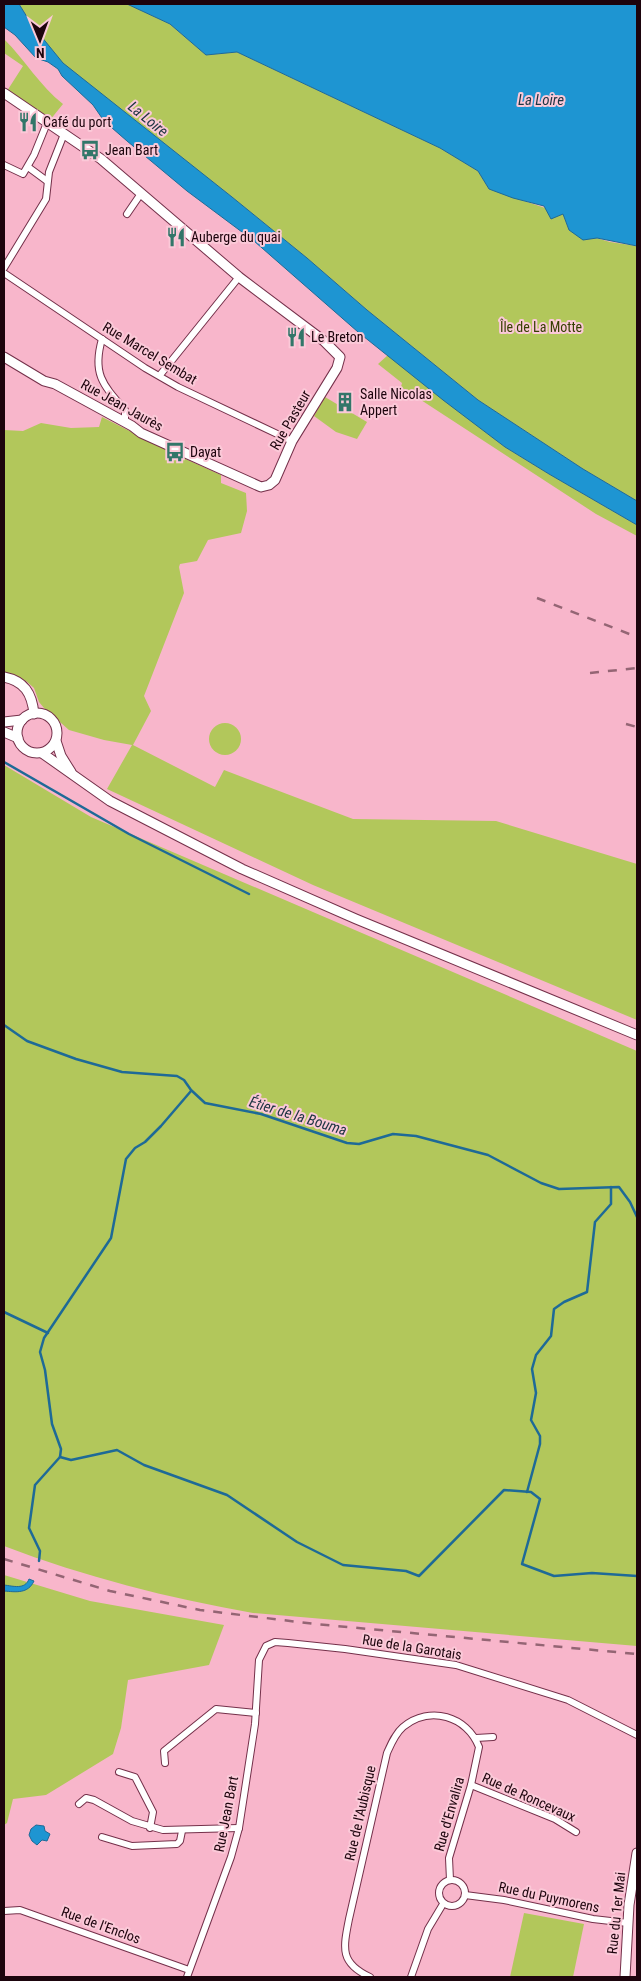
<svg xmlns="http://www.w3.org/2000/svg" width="641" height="1981" font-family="'Roboto Condensed',sans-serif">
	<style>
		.green { fill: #b2c75b }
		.water { fill: #1e95d2; stroke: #1e6a97 }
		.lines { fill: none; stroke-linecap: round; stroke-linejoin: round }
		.stream { stroke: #1e6a97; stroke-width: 2.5 }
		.street-casing { stroke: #74304a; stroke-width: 8 }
		.secondary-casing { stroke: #74304a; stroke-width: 11 }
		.street { stroke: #fff; stroke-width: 6 }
		.secondary { stroke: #fff; stroke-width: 9 }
		.rail { stroke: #946574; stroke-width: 2.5; stroke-dasharray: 9 9; stroke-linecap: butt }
		.labels { text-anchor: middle; stroke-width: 4; stroke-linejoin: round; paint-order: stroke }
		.poi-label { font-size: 14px; fill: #1d040d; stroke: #fbc9d8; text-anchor: start }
		.park-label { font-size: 14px; fill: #363f02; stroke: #fbc9d8 }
		.street-label { font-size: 14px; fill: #1d040d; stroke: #fbc9d8 }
		.water-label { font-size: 15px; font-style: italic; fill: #1d3442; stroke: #fbc9d8 }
	</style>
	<rect width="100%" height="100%" fill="#f8b6cb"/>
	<g class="green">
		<path d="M19 4H127L170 24 206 55 237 52 440 148 478 171 489 189 563 214 569 230 610 242 637 246V501L583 469 478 400 367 310 307 258 232 197 62 63 32 25Z"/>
		<path d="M4 39C25 60 40 86 63 104L50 120 7 91 23 66 4 53Z"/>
		<path d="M388 355 505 447 549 474 637 525V536L596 514 401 387 402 383 378 364Z"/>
		<path d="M325 397 367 422 357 439 336 432 314 416Z"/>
		<path d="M102 417 181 457 221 475V483L246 493 247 511 241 533 208 540 197 561 180 564 179 567 184 593 144 696 151 711 133 745 215 787 224 770 353 819 496 821 637 864V1020L313 885 107 789 132 745 104 740 69 730 44 708 39 702 34 688 26 681 4 673V430L23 431 41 423 71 428 99 427Z"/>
		<circle cx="225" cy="739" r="16"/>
		<path d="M4 765 91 817 637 1051V1646L253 1613C168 1598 85 1577 4 1546Z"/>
		<path d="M4 1575 90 1601 224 1625 209 1665 128 1680 121 1728 113 1754 46 1795 13 1799 7 1823 4 1825Z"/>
		<path d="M524 1913 584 1924 573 1977H510Z"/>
	</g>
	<g class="water">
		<path d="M4 4H19L32 25 63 63 232 197 307 258 367 310 478 400 583 469 637 501V525L549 474 505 447 443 400 358 332 254 241 187 191 127 141 104 121 93 105 62 76 58 69 48 62 36 58 15 35 4 27Z"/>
		<path d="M127 4H637V246L597 238 583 240 569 230 563 214 551 219 544 206 513 198 489 189 478 171 440 148 237 52 206 55 170 24Z"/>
		<path d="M29 1579 34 1581C28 1594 16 1592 4 1591V1585C13 1586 25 1590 29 1579Z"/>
		<path d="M36 1825 44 1826 45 1831 50 1834 47 1841 42 1840 37 1845 32 1841 29 1835 31 1829Z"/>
	</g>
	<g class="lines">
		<g class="stream">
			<path d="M4 762 129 834 249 894"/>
			<path d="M4 1025 27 1041 76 1059 122 1072 177 1076 184 1080 191 1090 205 1103 261 1114 347 1143 359 1144 393 1134 416 1136 488 1155 541 1183 559 1189 619 1187 630 1202 637 1217"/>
			<path d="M4 1312 48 1333"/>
			<path d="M60 1457 61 1449 52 1424 45 1370 40 1352 44 1338 111 1238 126 1159 135 1148 145 1142 161 1126 191 1091"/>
			<path d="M527 1492 540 1444V1436L531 1420 536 1393 532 1369 536 1355 551 1336 554 1309 564 1302 587 1292 595 1222 611 1204V1187"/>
			<path d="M39 1561 40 1551 29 1528 35 1485 60 1457 71 1460 117 1450 144 1465 227 1495 297 1542 343 1565 406 1571 419 1576 504 1490 531 1492 540 1499 522 1564 554 1576 592 1573 637 1576"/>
		</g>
		<defs>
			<g id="street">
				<path d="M4 165 23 174 34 155 47 123"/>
				<path d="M28 167 47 181"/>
				<path d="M127 214 140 195"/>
				<path d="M4 268 46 199 49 172 64 134"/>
				<path d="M4 273 145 368 178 387 292 441"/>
				<path d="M102 339C92 374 103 385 125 410V422"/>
				<path d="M160 375 239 277"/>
				<path d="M476 1738 493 1737"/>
				<path d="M165 1763 164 1751 216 1709 256 1713"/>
				<path d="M119 1772 135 1777 153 1812 150 1828"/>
				<path d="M471 1785 555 1819 576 1832"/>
				<path d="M79 1804 86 1798 94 1800 132 1821 163 1830 239 1828"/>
				<path d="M102 1837 132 1846 177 1844 180 1841 182 1831"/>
				<circle cx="452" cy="1893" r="13"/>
				<path d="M465 1895 504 1900 593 1919 628 1923"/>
				<path d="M4 1911 20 1910 189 1970"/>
				<path d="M187 1977 231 1857 239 1828 255 1724 259 1660 266 1646 275 1642 288 1643 345 1649 456 1665 568 1700 637 1735"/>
				<path d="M370 1977C340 1963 343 1949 349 1919L387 1753C391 1744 395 1734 403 1727 430 1705 467 1716 479 1747L471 1785 449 1858 450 1880"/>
				<path d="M411 1977 428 1929 443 1904"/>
			</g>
			<g id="secondary">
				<path d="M4 93 101 159 239 277 324 341 340 357 337 368 292 441 275 480 269 485 261 487 141 433 132 426 55 384 44 381 4 357"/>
				<path d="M4 677C24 681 32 693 34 714"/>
				<circle cx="37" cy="733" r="20"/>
				<path d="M4 722 22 720"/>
				<path d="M4 732 18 738"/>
				<path d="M56 741 61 756 71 772"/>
				<path d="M42 753 110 801 242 869 356 919 637 1035"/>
				<path d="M625 1977 629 1905 637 1853"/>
			</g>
		</defs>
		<use href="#street" class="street-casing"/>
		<use href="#secondary" class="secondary-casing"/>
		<use href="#street" class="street"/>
		<use href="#secondary" class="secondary"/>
		<g class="rail">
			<path d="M537 598 637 637"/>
			<path d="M590 673 637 668"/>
			<path d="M626 724 637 727"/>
			<path d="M4 1559 110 1591 200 1610 315 1624 637 1654"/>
		</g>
	</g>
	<defs>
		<symbol id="restaurant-bare" viewBox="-9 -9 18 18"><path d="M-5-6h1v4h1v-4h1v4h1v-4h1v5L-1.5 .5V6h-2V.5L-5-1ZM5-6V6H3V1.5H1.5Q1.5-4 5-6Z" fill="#327669" stroke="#fbc9d8" stroke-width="2.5" paint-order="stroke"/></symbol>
		<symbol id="bus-bare" viewBox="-9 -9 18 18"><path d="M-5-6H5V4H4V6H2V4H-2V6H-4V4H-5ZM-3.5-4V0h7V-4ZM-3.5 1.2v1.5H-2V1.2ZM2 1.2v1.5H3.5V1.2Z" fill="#327669" stroke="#fbc9d8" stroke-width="2.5" paint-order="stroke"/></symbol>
		<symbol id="building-bare" viewBox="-9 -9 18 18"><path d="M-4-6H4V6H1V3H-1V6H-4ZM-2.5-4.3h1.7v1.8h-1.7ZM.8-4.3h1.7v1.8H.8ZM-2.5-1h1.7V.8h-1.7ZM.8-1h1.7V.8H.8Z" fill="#327669" stroke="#fbc9d8" stroke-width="2.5" paint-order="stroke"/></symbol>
	</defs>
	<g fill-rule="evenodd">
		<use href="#restaurant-bare" x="14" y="108" width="28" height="28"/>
		<use href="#bus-bare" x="76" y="136" width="28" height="28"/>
		<use href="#restaurant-bare" x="162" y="223" width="28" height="28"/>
		<use href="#restaurant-bare" x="282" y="323" width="28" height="28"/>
		<use href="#building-bare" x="331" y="388" width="28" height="28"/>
		<use href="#bus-bare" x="161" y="438" width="28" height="28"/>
	</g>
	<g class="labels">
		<g class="poi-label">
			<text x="43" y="127">Café du port</text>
			<text x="105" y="155">Jean Bart</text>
			<text x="191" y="242">Auberge du quai</text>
			<text x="311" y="342">Le Breton</text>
			<text x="360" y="399">Salle Nicolas<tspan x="360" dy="16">Appert</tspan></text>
			<text x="190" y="457">Dayat</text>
		</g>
		<g class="park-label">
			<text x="541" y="332">Île de La Motte</text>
		</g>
		<g class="street-label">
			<text transform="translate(150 353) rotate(31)" y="5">Rue Marcel Sembat</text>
			<text transform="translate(122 405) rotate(29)" y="5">Rue Jean Jaurès</text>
			<text transform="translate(290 420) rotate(-60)" y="5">Rue Pasteur</text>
			<text transform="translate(412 1647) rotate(9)" y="5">Rue de la Garotais</text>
			<text transform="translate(529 1797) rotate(24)" y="5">Rue de Roncevaux</text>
			<text transform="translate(360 1813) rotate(-77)" y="5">Rue de l'Aubisque</text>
			<text transform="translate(226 1814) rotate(-79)" y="5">Rue Jean Bart</text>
			<text transform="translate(449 1814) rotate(-74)" y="5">Rue d'Envalira</text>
			<text transform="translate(549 1897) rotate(12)" y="5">Rue du Puymorens</text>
			<text transform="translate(616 1913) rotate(-84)" y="5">Rue du 1er Mai</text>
			<text transform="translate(101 1925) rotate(20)" y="5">Rue de l'Enclos</text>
		</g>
		<g class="water-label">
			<text x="541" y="105">La Loire</text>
			<text transform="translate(148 119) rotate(39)" y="5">La Loire</text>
			<text transform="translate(298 1116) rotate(17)" y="5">Étier de la Bouma</text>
		</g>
	</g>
	<rect width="641" height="1981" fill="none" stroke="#1d040d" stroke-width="10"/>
	<g transform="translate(40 40) rotate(179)" stroke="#fbc9d8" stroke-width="4" paint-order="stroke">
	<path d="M0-4L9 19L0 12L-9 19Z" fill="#1d040d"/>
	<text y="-8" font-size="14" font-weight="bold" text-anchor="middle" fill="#1d040d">N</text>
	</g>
</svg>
